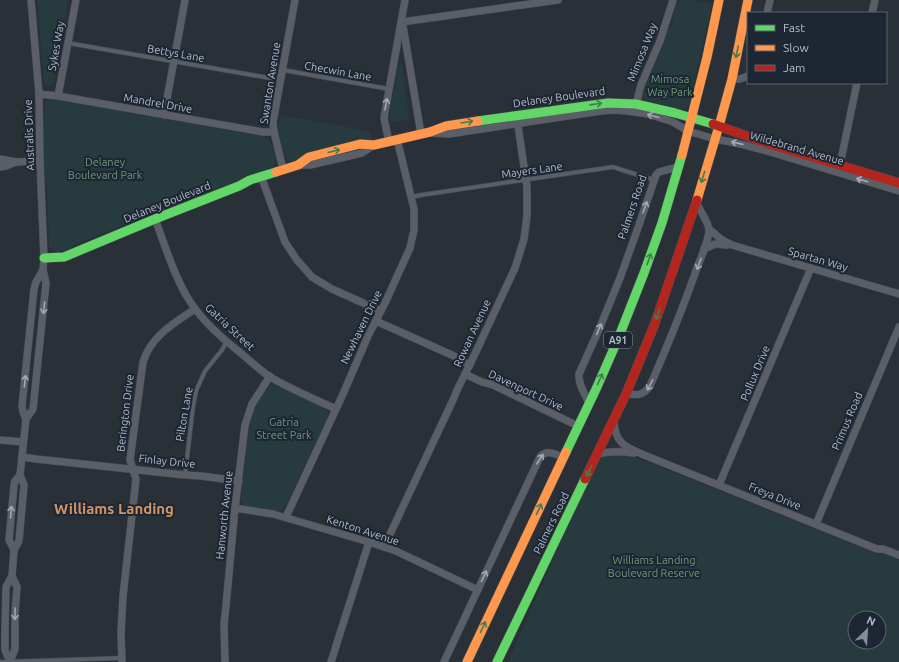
<svg xmlns="http://www.w3.org/2000/svg" width="899" height="662" font-family="Ubuntu,sans-serif">
	<style>
		.green { fill: #273a3e; fill-rule: evenodd }
		.lines { fill: none; stroke-linecap: round; stroke-linejoin: round }
		.lane-casing { stroke: #484c53; stroke-width: 5 }
		.street-casing { stroke: #484c53; stroke-width: 8 }
		.fast-casing { stroke: #484c53; stroke-width: 10 }
		.slow-casing { stroke: #484c53; stroke-width: 10 }
		.jam-casing { stroke: #484c53; stroke-width: 10 }
		.lane { stroke: #5a5e66; stroke-width: 3.5 }
		.street { stroke: #5a5e66; stroke-width: 7 }
		.fast { stroke: #63d668; stroke-width: 9 }
		.slow { stroke: #ff974d; stroke-width: 9 }
		.jam { stroke: #b3261e; stroke-width: 9 }
		.oneway { stroke: #407e4e }
		.oneway2 { stroke: #a2a9b5 }
		.labels { text-anchor: middle; stroke-width: 4; stroke-linejoin: round; paint-order: stroke }
		.shield { fill: #1d2633; stroke: #878f9c; stroke-width: 1 }
		.shield-label { font-size: 10px; font-weight: bold; fill: #b4bcc9 }
		.street-label { font-size: 11px; fill: #b4bcc9; stroke: #1d2633 }
		.park-label { font-size: 11px; fill: #6b9a76; stroke: #1d2633 }
		.district-label { font-size: 15px; font-weight: bold; fill: #d59563; stroke: #1d2633 }
	</style>
	<rect width="100%" height="100%" fill="#2a3038"/>
	<g class="green">
		<path d="M37 0H68L54 82 50 86 46 85 44 81Z"/>
		<path d="M681 0H694L712 4 689 105 685 109 676 110 649 103 643 99V89L662 48 669 27H672L674 20 672 18C674 12 675 4 681 0Z"/>
		<path d="M400 64 402 65 409 119 408 120 391 122 390 120V112L398 66Z"/>
		<path d="M48 99H54L265 137C273 142 275 153 276 162L273 167 270 168 76 244 71 249 59 252H54L49 247V244L47 184 44 179V105L46 101Z"/>
		<path d="M280 115 369 131 373 142 302 158C298 160 294 162 290 161 283 160 278 134 278 127 278 123 279 119 280 115Z"/>
		<path d="M271 384H274L324 408C328 411 329 414 327 419L285 507 282 510 279 511 246 506 242 503 241 500 249 422 255 405 267 386Z"/>
		<path d="M609 454 627 455 637 458 878 554 882 553 899 559V662H508L598 456ZM855 618H879V642H855Z"/>
	</g>
	<g class="lines">
		<defs>
			<g id="lane">
				<path d="M68 43 281 80"/>
				<path d="M283 70 389 89"/>
				<path d="M412 197 421 195 613 167 654 180"/>
				<path d="M185 475 193 407 196 391 205 371 222 350 227 341"/>
				<path d="M0 662 122 658"/>
			</g>
			<g id="street">
				<path d="M767 13 770 0"/>
				<path d="M872 13 875 0"/>
				<path d="M402 22 558 0"/>
				<path d="M403 26 421 134"/>
				<path d="M732 79H740L748 76"/>
				<path d="M39 94 58 96 263 132H274"/>
				<path d="M58 96 76 0"/>
				<path d="M635 108 641 85 660 41 673 0"/>
				<path d="M164 115 185 0"/>
				<path d="M432 133 449 134 601 111 614 110 627 111 648 114 673 122 688 131 715 139 736 143 767 151 899 191"/>
				<path d="M389 142 384 118 405 0"/>
				<path d="M0 159 16 162 40 161"/>
				<path d="M298 165H310L362 153 374 145"/>
				<path d="M0 167 6 166 16 162"/>
				<path d="M838 168 842 155 857 83"/>
				<path d="M283 169 274 132 273 122 295 0"/>
				<path d="M261 176 285 242 297 260 312 277 332 289 381 311"/>
				<path d="M155 219C165 245 174 276 189 300 203 322 222 338 242 354 251 362 260 370 270 377 291 389 314 399 336 409"/>
				<path d="M709 229 722 240 732 245 899 294"/>
				<path d="M704 249 715 244 727 245"/>
				<path d="M376 321 454 356 470 365"/>
				<path d="M465 374 482 382 493 385 578 426"/>
				<path d="M626 394C637 395 643 396 650 386 667 347 683 308 697 268 701 257 709 241 709 230 709 223 699 209 696 202"/>
				<path d="M589 403C585 394 578 384 579 374L600 327 620 278 638 228 656 175 659 172 678 167"/>
				<path d="M26 419 33 409 46 283 43 270 44 258 40 161 39 94 31 0"/>
				<path d="M614 423C616 445 627 447 644 455L877 549H883L899 555"/>
				<path d="M0 440 23 442"/>
				<path d="M597 454C610 451 621 451 634 453"/>
				<path d="M22 457 36 459 185 475 201 476 239 481"/>
				<path d="M719 485 811 268"/>
				<path d="M235 508 273 514 369 542 396 551 478 590"/>
				<path d="M286 517 343 394 368 336 385 303 410 248 414 230V209L397 139"/>
				<path d="M816 524 899 327"/>
				<path d="M384 547 453 400 458 388 474 356 515 268 521 249 524 239 527 216V187L517 119"/>
				<path d="M14 550 19 541 24 485 20 475 26 419 23 412 22 406 34 289 36 282 43 270"/>
				<path d="M10 662 5 650V631L6 587 12 576 14 550 9 540 14 485 15 481 20 475"/>
				<path d="M10 662 15 649V613L17 587 12 576"/>
				<path d="M122 662 121 633 123 596 136 479 130 460 143 362C151 336 174 323 195 309"/>
				<path d="M225 662 224 624 226 606 235 508 245 425 252 404 270 376"/>
				<path d="M331 662 369 542"/>
				<path d="M444 662 540 457C546 449 555 454 563 457"/>
			</g>
			<g id="fast">
				<path d="M478 121 608 103 636 104 675 113 713 124"/>
				<path d="M44 258 64 257 155 219 239 186 250 180 276 172"/>
				<path d="M566 452 597 387 618 339 644 273 662 223 682 155"/>
				<path d="M497 662 585 479"/>
			</g>
			<g id="slow">
				<path d="M682 155 707 57 719 0"/>
				<path d="M276 172 298 165 309 157 360 144 374 145 430 132 446 126 478 121"/>
				<path d="M697 200 719 126 732 79 748 0"/>
				<path d="M467 662 566 452"/>
			</g>
			<g id="jam">
				<path d="M713 124 769 144 899 183"/>
				<path d="M585 479 626 394 654 326 697 200"/>
			</g>
		</defs>
		<use href="#lane" class="lane-casing"/>
		<use href="#street" class="street-casing"/>
		<use href="#fast" class="fast-casing"/>
		<use href="#slow" class="slow-casing"/>
		<use href="#jam" class="jam-casing"/>
		<use href="#lane" class="lane"/>
		<use href="#street" class="street"/>
		<use href="#fast" class="fast"/>
		<use href="#slow" class="slow"/>
		<use href="#jam" class="jam"/>
	</g>
	<defs><path id="oneway-shaft" d="M-6 0H5M1.5-3L5.5 0L1.5 3" fill="none" stroke-width="1.6" stroke-linecap="round" stroke-linejoin="round"/></defs>
	<g class="oneway">
		<use href="#oneway-shaft" transform="translate(737 52) rotate(102)"/>
		<use href="#oneway-shaft" transform="translate(596 104) rotate(-8)"/>
		<use href="#oneway-shaft" transform="translate(467 122) rotate(-9)"/>
		<use href="#oneway-shaft" transform="translate(334 151) rotate(-14)"/>
		<use href="#oneway-shaft" transform="translate(703 177) rotate(107)"/>
		<use href="#oneway-shaft" transform="translate(649 259) rotate(-71)"/>
		<use href="#oneway-shaft" transform="translate(658 314) rotate(109)"/>
		<use href="#oneway-shaft" transform="translate(600 379) rotate(-66)"/>
		<use href="#oneway-shaft" transform="translate(589 471) rotate(116)"/>
		<use href="#oneway-shaft" transform="translate(539 509) rotate(-65)"/>
		<use href="#oneway-shaft" transform="translate(483 627) rotate(-65)"/>
	</g>
	<g class="oneway2">
		<use href="#oneway-shaft" transform="translate(386 104) rotate(-80)"/>
		<use href="#oneway-shaft" transform="translate(653 116) rotate(-165)"/>
		<use href="#oneway-shaft" transform="translate(737 143) rotate(-167)"/>
		<use href="#oneway-shaft" transform="translate(862 180) rotate(-164)"/>
		<use href="#oneway-shaft" transform="translate(645 207) rotate(-71)"/>
		<use href="#oneway-shaft" transform="translate(699 264) rotate(110)"/>
		<use href="#oneway-shaft" transform="translate(44 308) rotate(96)"/>
		<use href="#oneway-shaft" transform="translate(599 329) rotate(-67)"/>
		<use href="#oneway-shaft" transform="translate(25 381) rotate(-83)"/>
		<use href="#oneway-shaft" transform="translate(650 385) rotate(118)"/>
		<use href="#oneway-shaft" transform="translate(540 459) rotate(-57)"/>
		<use href="#oneway-shaft" transform="translate(11 512) rotate(-86)"/>
		<use href="#oneway-shaft" transform="translate(484 576) rotate(-65)"/>
		<use href="#oneway-shaft" transform="translate(15 614) rotate(91)"/>
	</g>
	<g class="labels">
		<rect class="shield" x="604" y="332" width="28" height="16" rx="3"/>
		<g class="shield-label">
			<text x="618" y="344">A91</text>
		</g>
		<g class="street-label">
			<text transform="translate(56 46) rotate(-80)" y="4">Sykes Way</text>
			<text transform="translate(642 52) rotate(-68)" y="4">Mimosa Way</text>
			<text transform="translate(176 53) rotate(10)" y="4">Bettys Lane</text>
			<text transform="translate(338 71) rotate(10)" y="4">Checwin Lane</text>
			<text transform="translate(270 83) rotate(-81)" y="4">Swanton Avenue</text>
			<text transform="translate(559 97) rotate(-8)" y="4">Delaney Boulevard</text>
			<text transform="translate(158 103) rotate(10)" y="4">Mandrel Drive</text>
			<text transform="translate(29 135) rotate(-92)" y="4">Australis Drive</text>
			<text transform="translate(797 148) rotate(16)" y="4">Wildebrand Avenue</text>
			<text transform="translate(532 170) rotate(-8)" y="4">Mayers Lane</text>
			<text transform="translate(167 202) rotate(-22)" y="4">Delaney Boulevard</text>
			<text transform="translate(632 207) rotate(-71)" y="4">Palmers Road</text>
			<text transform="translate(818 259) rotate(16)" y="4">Spartan Way</text>
			<text transform="translate(230 327) rotate(43)" y="4">Gatria Street</text>
			<text transform="translate(361 327) rotate(-64)" y="4">Newhaven Drive</text>
			<text transform="translate(472 333) rotate(-65)" y="4">Rowan Avenue</text>
			<text transform="translate(755 373) rotate(-67)" y="4">Pollux Drive</text>
			<text transform="translate(526 390) rotate(25)" y="4">Davenport Drive</text>
			<text transform="translate(125 413) rotate(-83)" y="4">Berington Drive</text>
			<text transform="translate(184 414) rotate(-80)" y="4">Pilton Lane</text>
			<text transform="translate(847 421) rotate(-67)" y="4">Primus Road</text>
			<text transform="translate(167 461) rotate(6)" y="4">Finlay Drive</text>
			<text transform="translate(775 496) rotate(22)" y="4">Freya Drive</text>
			<text transform="translate(224 515) rotate(-84)" y="4">Hanworth Avenue</text>
			<text transform="translate(551 523) rotate(-64)" y="4">Palmers Road</text>
			<text transform="translate(363 530) rotate(18)" y="4">Kenton Avenue</text>
		</g>
		<g class="park-label">
			<text x="670" y="83">Mimosa<tspan x="670" dy="13">Way Park</tspan></text>
			<text x="105" y="166">Delaney<tspan x="105" dy="13">Boulevard Park</tspan></text>
			<text x="284" y="426">Gatria<tspan x="284" dy="13">Street Park</tspan></text>
			<text x="654" y="564">Williams Landing<tspan x="654" dy="13">Boulevard Reserve</tspan></text>
		</g>
		<g class="district-label">
			<text x="114" y="514">Williams Landing</text>
		</g>
	</g>
	<rect x="747" y="12" width="140" height="72" fill="#1d2633" stroke="#59626f"/>
	<rect x="755" y="25" width="20" height="6" fill="#63d668" stroke="#59626f"/>
	<text x="783" y="32" font-size="12" fill="#b4bcc9">Fast</text>
	<rect x="755" y="45" width="20" height="6" fill="#ff974d" stroke="#59626f"/>
	<text x="783" y="52" font-size="12" fill="#b4bcc9">Slow</text>
	<rect x="755" y="65" width="20" height="6" fill="#b3261e" stroke="#59626f"/>
	<text x="783" y="72" font-size="12" fill="#b4bcc9">Jam</text>
	<g transform="translate(867 630) rotate(25)"><circle r="19" fill="#1d2633" stroke="#59626f"/>
	<path d="M0-3L7 15L0 10L-7 15Z" fill="#848b96"/>
	<text y="-6" font-size="11" font-weight="bold" text-anchor="middle" fill="#b4bcc9">N</text>
	</g>
</svg>
